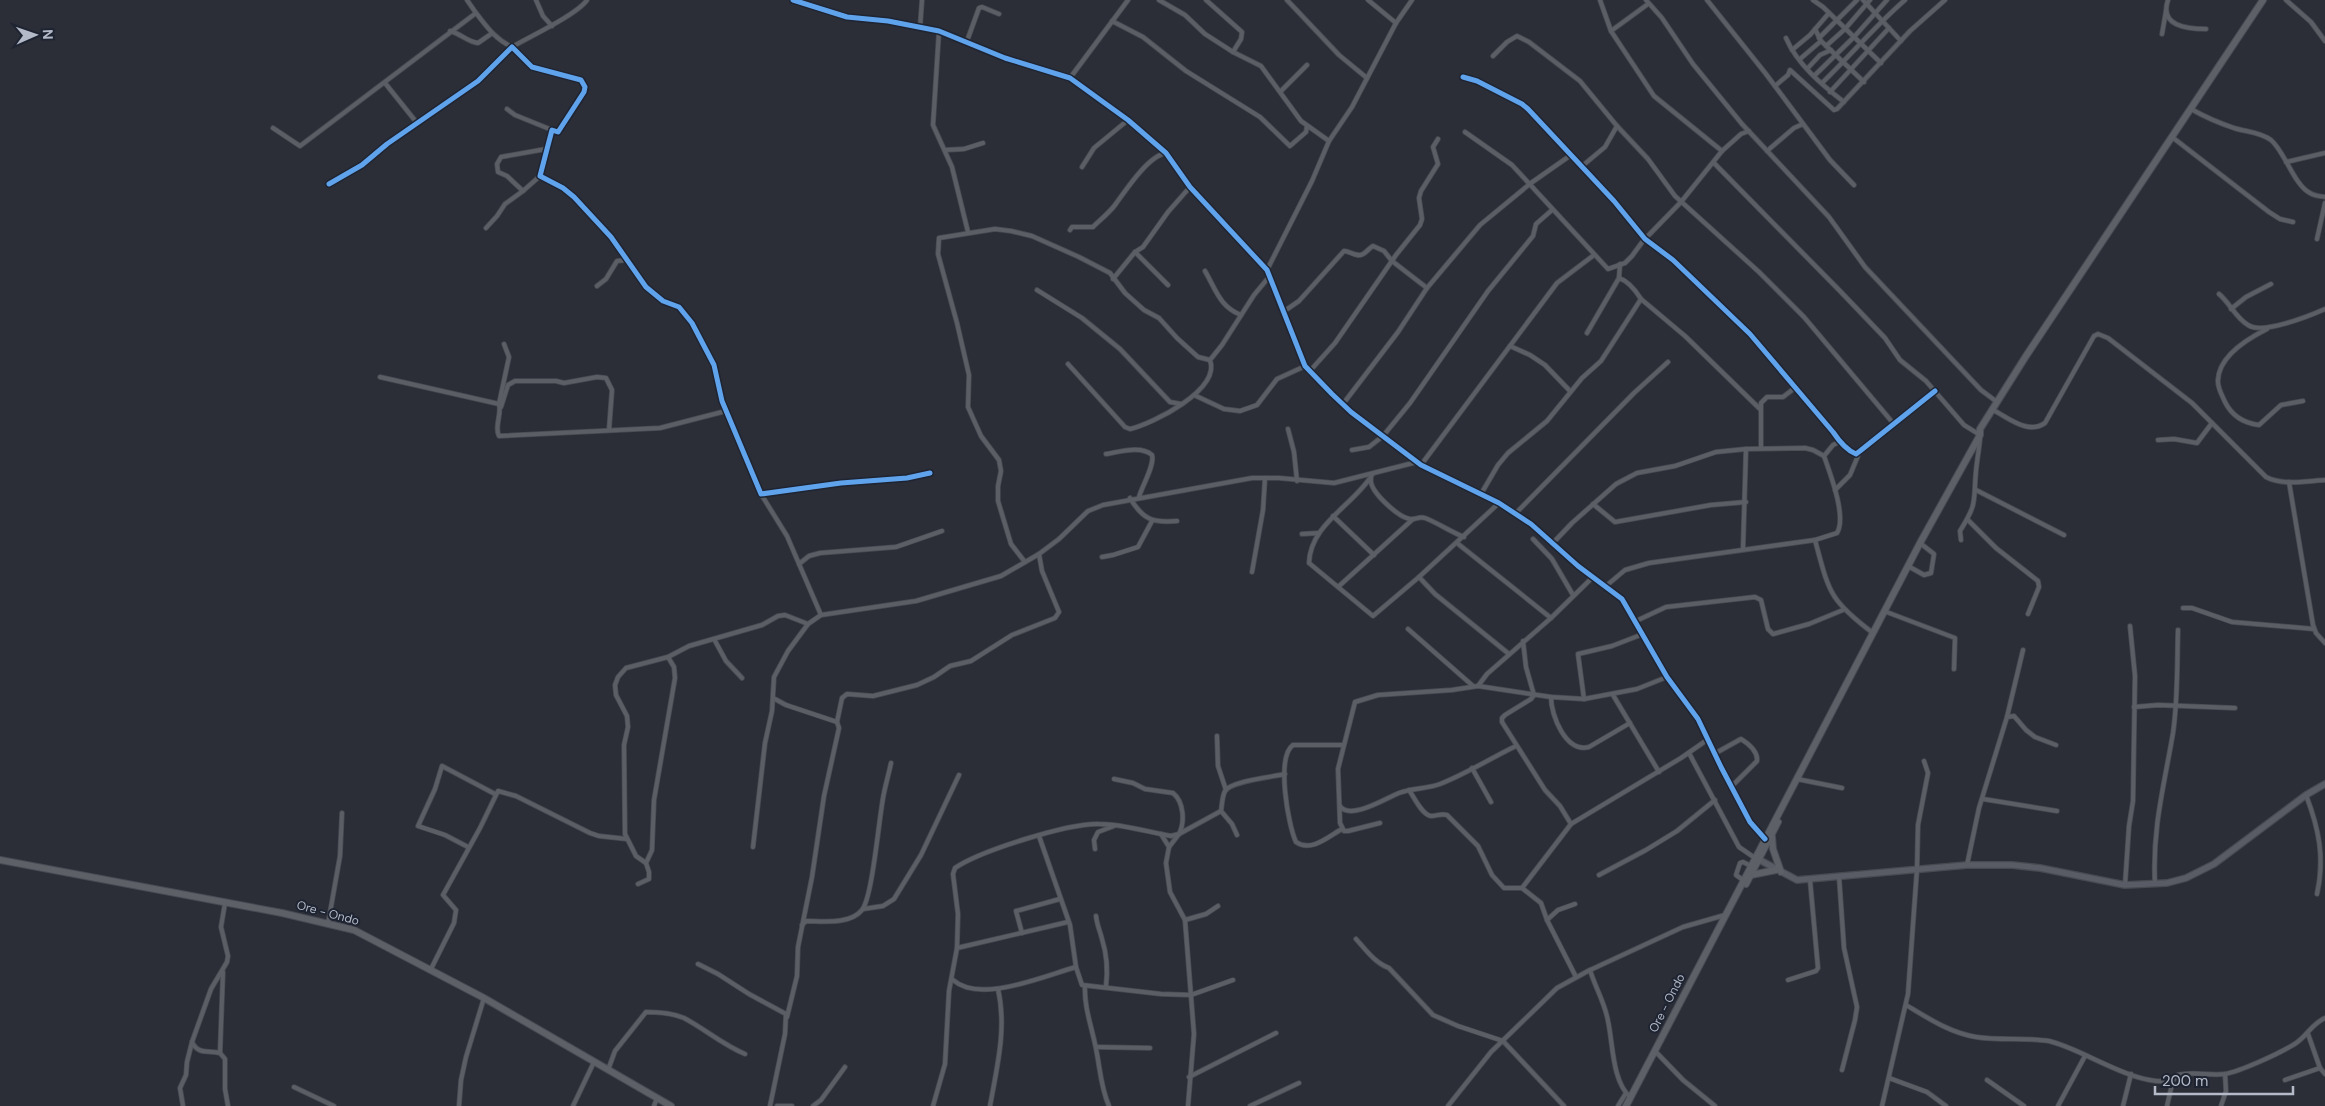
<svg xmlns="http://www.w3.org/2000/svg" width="2325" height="1106" font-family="'DM Sans',sans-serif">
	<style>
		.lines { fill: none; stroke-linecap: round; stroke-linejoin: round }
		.minor-casing { stroke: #474a51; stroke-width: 5.5 }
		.secondary-casing { stroke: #474a51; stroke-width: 8 }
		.primary-casing { stroke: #484b54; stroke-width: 8 }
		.minor { stroke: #5b5e65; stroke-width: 4 }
		.secondary { stroke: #595c64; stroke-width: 5.5 }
		.primary { stroke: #5d6067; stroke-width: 6 }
		.cycleway-casing { stroke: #1e2432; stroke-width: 8 }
		.cycleway { stroke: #60a3ed; stroke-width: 5 }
		.labels { text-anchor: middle; stroke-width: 4; stroke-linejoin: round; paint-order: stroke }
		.street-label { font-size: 12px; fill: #b5bac8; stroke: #1e2432 }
	</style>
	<rect width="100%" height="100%" fill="#2b2e37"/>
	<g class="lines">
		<defs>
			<g id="minor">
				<path d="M467 0 476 13"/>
				<path d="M536 0 543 16 552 26"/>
				<path d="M793 0 847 17 888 21 939 31 1005 58 1070 78 1128 120 1166 153 1190 187 1267 270 1305 366 1332 394 1351 412 1421 465 1499 503 1531 524 1578 566 1622 599 1667 677 1698 719 1721 767 1750 822 1765 839"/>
				<path d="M1159 0 1185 15 1205 34 1233 52 1261 66 1301 121 1329 141"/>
				<path d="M1206 0 1242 32 1241 39 1233 52"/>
				<path d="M1287 0 1339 55 1367 78"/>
				<path d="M1368 0 1396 23"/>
				<path d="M1600 0 1611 31 1654 96 1722 151"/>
				<path d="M1646 0 1662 18 1693 64 1742 124 1829 217 1865 267 1981 390 1997 402"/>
				<path d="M1707 0 1766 74 1830 160 1854 185"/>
				<path d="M1813 0 1823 7 1881 63"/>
				<path d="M1863 0 1901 41"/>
				<path d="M2168 0C2159 26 2187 29 2206 29"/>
				<path d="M2286 0 2311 22 2325 41"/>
				<path d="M1112 21 1143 37 1186 71 1260 117 1290 146 1306 132 1307 126"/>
				<path d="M920 28 922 0"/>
				<path d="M1815 29 1821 41 1864 82"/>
				<path d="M450 31C461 34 468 42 478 43L491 34"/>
				<path d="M939 31 933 125 952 167 968 232"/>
				<path d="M1611 31 1648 4"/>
				<path d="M2162 34 2166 11"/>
				<path d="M1786 38C1797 64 1822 85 1844 102"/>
				<path d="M1819 38 1857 0"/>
				<path d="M967 41 979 8 982 7 999 14"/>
				<path d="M1826 46 1845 29 1870 0"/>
				<path d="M1792 50 1810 35 1829 13"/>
				<path d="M1493 56 1507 42 1517 36 1529 42 1580 81 1617 126 1648 159 1675 196 1759 272 1804 317 1893 423"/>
				<path d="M1800 59 1821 41"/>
				<path d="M1807 69 1820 55 1831 50"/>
				<path d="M1814 76 1854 37 1887 0"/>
				<path d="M1463 77 1477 81 1522 104 1528 109 1614 201 1645 239 1673 260 1750 334 1833 432C1839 441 1846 450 1856 454L1860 451 1935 391"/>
				<path d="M1070 78 1128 0"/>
				<path d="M385 83 417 123"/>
				<path d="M1822 83C1850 56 1875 26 1905 0"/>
				<path d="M1775 86 1788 75 1790 70 1834 110 1837 109 1910 31 1945 0"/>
				<path d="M1281 91 1307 65"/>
				<path d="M1830 92 1889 28"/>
				<path d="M507 109 515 115 552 130"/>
				<path d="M2191 109C2205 117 2219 123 2234 128 2247 132 2260 132 2271 140 2285 152 2294 185 2310 193 2314 196 2320 196 2325 197"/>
				<path d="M273 128 300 146 476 13C487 27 495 39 512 47 529 37 578 14 587 0"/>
				<path d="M1465 132 1512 165 1608 269 1625 263 1632 256 1643 241 1681 202 1722 151 1741 134 1749 131"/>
				<path d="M2172 137 2269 212 2280 219 2293 222"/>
				<path d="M945 150 964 149 983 143"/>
				<path d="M1767 151 1794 128 1803 124"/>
				<path d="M2286 162 2325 153"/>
				<path d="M1714 163 1840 291 1885 338 1900 360 1926 381 1964 425 1980 435"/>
				<path d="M1082 167 1094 148 1128 120"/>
				<path d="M1581 167 1605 147 1617 126"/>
				<path d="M540 176 523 191 507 176 498 172 497 164 501 157 546 149"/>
				<path d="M329 184 362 165 387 144 478 81 512 47 532 67 581 80 585 87 584 92 560 129 558 132 552 130 540 176 563 188 574 197 611 237 646 287 663 301 679 307 692 323 714 365 722 401 761 494 841 483 907 478 930 473"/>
				<path d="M486 228 497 216 505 204 523 191"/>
				<path d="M1070 230 1072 227H1093C1100 220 1109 213 1115 205 1126 190 1148 156 1166 153"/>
				<path d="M2317 239 2325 203"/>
				<path d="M1135 252 1168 285"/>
				<path d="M1267 270 1312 181 1329 141 1352 107 1396 23 1412 0"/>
				<path d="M1205 271C1216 290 1220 307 1241 315"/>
				<path d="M1113 279 1135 252 1143 247 1168 212 1190 187"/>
				<path d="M597 286 606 279 617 261 626 260"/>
				<path d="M1037 290 1082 318 1120 349 1170 402 1181 404"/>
				<path d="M2219 294C2230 303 2235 317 2248 325 2262 335 2309 316 2325 309"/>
				<path d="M1641 299 1685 336 1760 409"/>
				<path d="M2231 309 2246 297 2271 284"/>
				<path d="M1283 312 1299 301 1344 251C1350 251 1357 258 1363 254 1367 252 1369 248 1373 246L1384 251 1392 261 1427 288"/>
				<path d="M2267 329C2249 338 2219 356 2218 380 2217 387 2222 395 2225 402 2232 416 2243 423 2259 425L2281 405 2303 401"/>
				<path d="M1587 333 1619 278"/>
				<path d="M1510 346 1530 355 1545 365 1570 391"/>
				<path d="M1210 360 1222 345 1254 295 1269 277"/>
				<path d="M1068 364 1125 427 1130 429C1152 424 1221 390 1210 360"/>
				<path d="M1309 372 1335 343 1396 255 1420 225 1422 219 1419 198 1421 191 1438 164 1433 147 1438 139"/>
				<path d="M380 377 499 404C502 414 494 427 499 436L660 428 726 411"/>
				<path d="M1194 395 1224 409 1240 411 1257 405 1277 379 1301 368"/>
				<path d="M499 404 509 357 504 344"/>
				<path d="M1343 404 1398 332 1427 288 1480 225 1531 183 1571 155"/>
				<path d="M501 407 508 385 515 381H556L564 383 597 377 606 378 612 390 609 430"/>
				<path d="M1993 410C2009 418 2028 435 2045 423L2094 336 2098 334 2108 338 2192 403 2266 477C2283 486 2307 481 2325 480"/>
				<path d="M1288 429 1294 452 1297 481"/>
				<path d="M2158 440 2174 439 2197 443 2212 423"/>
				<path d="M1761 448V403L1767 397H1783L1796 387"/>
				<path d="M1352 450 1369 447 1383 436 1410 403 1488 291 1533 236 1536 224 1552 210"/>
				<path d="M1106 454C1119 452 1141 445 1152 455 1155 465 1142 486 1139 497"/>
				<path d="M1824 456 1833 445 1839 442"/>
				<path d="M1421 465 1557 283 1594 255"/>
				<path d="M1372 475C1354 505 1310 524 1309 563L1373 616 1419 577"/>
				<path d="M1371 479C1369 491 1398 517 1410 519 1415 520 1419 516 1425 518 1438 523 1451 532 1464 537"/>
				<path d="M2289 482 2313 625 2316 633 2325 643"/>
				<path d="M1835 490 1850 475 1860 451"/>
				<path d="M1976 490 2064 535"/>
				<path d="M761 494 787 536 821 615"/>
				<path d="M1481 494 1498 465 1508 453 1547 421 1582 378 1601 361 1641 299C1636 291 1628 281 1619 278L1620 264"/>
				<path d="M1130 498C1143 520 1153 523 1177 521"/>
				<path d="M1499 503 1419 577 1435 594 1509 654"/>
				<path d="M1593 504 1615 522 1711 505 1746 502"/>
				<path d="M1515 514 1634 393 1668 362"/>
				<path d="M1333 516 1374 555"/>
				<path d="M1968 520 1996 548 2038 581 2039 587 2028 614"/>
				<path d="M1302 534 1319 533"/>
				<path d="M1533 539 1552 559 1573 595"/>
				<path d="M1815 540C1829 592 1829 600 1873 633"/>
				<path d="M1961 540 1960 531C1978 502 1973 503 1976 471 1977 460 1979 450 1980 439"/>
				<path d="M1457 543 1551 618"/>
				<path d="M1553 543 1572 523 1616 484 1637 473 1675 466 1716 452 1746 449 1805 448 1813 450 1824 456C1830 473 1847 517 1837 533L1815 540 1649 563 1625 570 1606 586"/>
				<path d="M1743 549 1746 449"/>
				<path d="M1102 557 1113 555 1138 547 1152 521"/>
				<path d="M1025 562 1011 544 998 501V486L1001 471 999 460 981 436 968 407 969 375 957 323 938 254 939 238 995 229 1011 231 1032 236 1079 257 1110 273 1125 293 1144 310 1159 318 1177 338 1198 357 1210 360"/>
				<path d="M799 564 809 556 820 553 896 547 942 531"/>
				<path d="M1908 566 1924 575 1931 573 1934 554 1920 543"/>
				<path d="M1252 572 1263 510 1265 478"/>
				<path d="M1338 587 1413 519"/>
				<path d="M2183 608H2192L2232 622 2314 629"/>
				<path d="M1884 611 1955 638 1954 669"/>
				<path d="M1636 621 1666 607 1755 597 1761 600 1768 629 1773 634 1809 624 1843 610"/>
				<path d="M1408 629 1473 686"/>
				<path d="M714 639 726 661 742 678"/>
				<path d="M1523 641 1526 667 1534 695"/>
				<path d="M1478 686 1487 674 1551 618 1593 577"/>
				<path d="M1534 695 1531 699 1505 715 1502 718V722L1545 790 1560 806 1571 824"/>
				<path d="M1613 695 1659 772"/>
				<path d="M1551 697C1551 716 1566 753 1589 747L1630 723"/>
				<path d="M773 698 786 705 837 722"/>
				<path d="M1584 699 1578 654 1612 646 1643 634"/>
				<path d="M2134 707 2158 705 2235 708"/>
				<path d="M2007 717 2014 716 2026 730 2035 737 2056 745"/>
				<path d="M1217 736 1218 766 1226 790"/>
				<path d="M1689 753 1739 847 1755 858"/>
				<path d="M1714 754 1741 739C1749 744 1758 752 1757 761L1731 787"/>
				<path d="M1472 768 1491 802"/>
				<path d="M1797 779 1842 788"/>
				<path d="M1409 790C1414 797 1422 815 1431 816 1437 816 1441 813 1447 815L1478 846 1492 875 1504 888H1522L1571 824 1681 758 1707 740"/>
				<path d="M2306 795C2319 829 2325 858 2317 894"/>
				<path d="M1983 799 2057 811"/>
				<path d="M1340 806C1350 821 1386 798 1399 793 1412 788 1427 789 1440 784 1466 774 1491 758 1516 746"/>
				<path d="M1221 811C1222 805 1222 797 1225 791 1231 781 1272 777 1285 774"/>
				<path d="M1221 811 1232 824 1237 835"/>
				<path d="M1380 823 1348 831H1344L1340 823 1338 769 1355 702 1378 695 1452 690 1478 686 1551 697 1584 699 1637 689 1667 677"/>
				<path d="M1342 829C1329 836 1311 853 1296 842 1288 825 1276 757 1293 745H1343"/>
				<path d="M1161 834 1169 847"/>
				<path d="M1039 836 1070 925 1076 967 1082 985 1161 994 1191 995 1233 980"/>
				<path d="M468 847 445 835 418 826 435 789 442 766 495 794"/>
				<path d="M753 847 765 743 772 711 774 677 788 651 808 624 821 615 916 601 1001 576 1039 554 1059 539 1088 511 1103 505 1252 478H1279L1334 483 1417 462"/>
				<path d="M1095 849 1094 840 1098 832 1114 826"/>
				<path d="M646 863 652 850 654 800 675 678 674 667 668 657"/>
				<path d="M1967 865 1979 808 2007 717 2023 650"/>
				<path d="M1599 875 1646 850 1677 831 1715 800"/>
				<path d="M1839 876 1844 948 1857 1007 1855 1020 1842 1070"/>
				<path d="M1743 880 1736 875 1740 863 1743 862 1751 866"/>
				<path d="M638 884 649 879V872L646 863 636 856 625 834 624 745 628 727 627 716 616 695 615 685 618 677 626 668 668 657 689 646 762 625 778 616 785 615 808 624"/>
				<path d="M2155 884C2152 829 2164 786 2173 733 2178 699 2177 664 2178 630"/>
				<path d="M2125 885 2129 826 2133 801 2135 676 2130 626"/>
				<path d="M1522 888 1541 903 1547 920 1576 977"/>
				<path d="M863 909 883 906 894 899 921 855 959 775"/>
				<path d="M1096 916C1097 925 1100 931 1102 939 1107 955 1108 970 1106 986"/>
				<path d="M1185 920 1206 914 1218 906"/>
				<path d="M1547 920 1558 910 1575 904"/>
				<path d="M328 924 340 856 342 813"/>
				<path d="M802 925 806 921C822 921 850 925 862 910 873 896 879 815 884 793 886 783 889 773 891 763"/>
				<path d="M1022 933 1016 911 1060 899"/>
				<path d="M1356 939C1366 950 1375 963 1389 968L1433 1015 1458 1026 1503 1041 1564 1106"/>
				<path d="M957 948 1068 922"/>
				<path d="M698 964 718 974 749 994 786 1014 785 1034 770 1106"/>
				<path d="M431 969 454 923 456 910 443 895 480 828 498 791 516 796 590 833 599 836 627 839"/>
				<path d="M1590 970C1595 987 1605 1003 1608 1021 1613 1043 1612 1081 1630 1097"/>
				<path d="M953 980C980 1004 1044 976 1076 967"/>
				<path d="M1788 980 1816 971 1818 968 1810 880"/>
				<path d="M1085 986C1084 1006 1091 1025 1095 1044 1100 1065 1100 1086 1109 1106"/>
				<path d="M1906 1005C1928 1018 1950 1033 1976 1037 2000 1041 2025 1037 2049 1041 2084 1049 2138 1089 2173 1080"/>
				<path d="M787 1017 797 976 798 947 812 877 824 796 839 728 837 722 842 698 847 694 873 696 917 685 934 677 950 666 971 661 1012 635 1055 618 1059 612 1042 571 1039 554"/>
				<path d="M2308 1034 2320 1068 2325 1074"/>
				<path d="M192 1042C198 1055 208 1050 220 1053L225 1059V1089L228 1106"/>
				<path d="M1096 1047 1150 1048"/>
				<path d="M1655 1051 1683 1080 1715 1106"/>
				<path d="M220 1053 223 972"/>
				<path d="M608 1070 615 1051 646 1012C659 1012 672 1013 684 1018 705 1029 723 1045 745 1054"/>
				<path d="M1189 1077 1276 1033"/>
				<path d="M1889 1078 1927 1092 1946 1106"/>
				<path d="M1987 1080 2024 1106"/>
				<path d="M2285 1080 2320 1068"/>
				<path d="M294 1087 334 1106"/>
				<path d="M183 1106 180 1088 186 1075 187 1062 192 1042 211 989 227 962 228 956 221 927 225 903"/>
				<path d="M459 1106 461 1080 466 1057 484 998"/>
				<path d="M573 1106 594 1062"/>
				<path d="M654 1106 657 1098"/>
				<path d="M777 1106H792"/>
				<path d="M813 1106 821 1100 845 1067"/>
				<path d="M933 1106 945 1064 949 991 957 948 958 914 953 874 955 868C980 851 1068 823 1099 824 1123 824 1148 832 1171 836L1179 834C1185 822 1184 802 1173 793L1145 789 1133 783 1114 779"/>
				<path d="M990 1106C997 1067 1007 1028 998 989"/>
				<path d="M1188 1106 1194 1034 1185 920 1170 892 1166 863 1169 847 1179 834 1221 811"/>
				<path d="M1250 1106 1299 1083"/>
				<path d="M1448 1106 1491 1052 1557 988 1588 971 1683 927 1725 915"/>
				<path d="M1618 1106 1626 1093"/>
				<path d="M1882 1106 1908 994 1917 869 1918 825 1928 773 1924 761"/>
				<path d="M2058 1106 2085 1056"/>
				<path d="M2123 1106 2131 1074"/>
				<path d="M2167 1106 2173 1080 2178 1075C2193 1071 2209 1076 2225 1074 2241 1071 2278 1054 2293 1045 2306 1038 2311 1024 2325 1018"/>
				<path d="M2221 1106 2226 1091 2225 1074"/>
			</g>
			<path id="secondary" d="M1756 858 1797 880 1967 865H2012L2040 868 2125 885 2167 883 2186 878 2214 864 2306 795 2325 784"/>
			<g id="primary">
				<path d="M1772 837 1773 849 1781 872"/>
				<path d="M0 860 282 913 354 930 484 998 671 1106"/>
				<path d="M1751 875 1776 870"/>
				<path d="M1746 884 1778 822"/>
				<path d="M1626 1106 1920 543 1980 435V429L2026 356 2263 0"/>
			</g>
		</defs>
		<use href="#minor" class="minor-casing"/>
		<use href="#secondary" class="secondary-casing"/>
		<use href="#primary" class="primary-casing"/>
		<use href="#minor" class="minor"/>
		<use href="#secondary" class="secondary"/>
		<use href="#primary" class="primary"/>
		<defs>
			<g id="cycleway">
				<path d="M793 0 847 17 888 21 939 31 1005 58 1070 78 1128 120 1166 153 1190 187 1267 270 1305 366 1332 394 1351 412 1421 465 1499 503 1531 524 1578 566 1622 599 1667 677 1698 719 1721 767 1750 822 1765 839"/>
				<path d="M1463 77 1477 81 1522 104 1528 109 1614 201 1645 239 1673 260 1750 334 1833 432C1839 441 1846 450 1856 454L1860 451 1935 391"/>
				<path d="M329 184 362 165 387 144 478 81 512 47 532 67 581 80 585 87 584 92 560 129 558 132 552 130 540 176 563 188 574 197 611 237 646 287 663 301 679 307 692 323 714 365 722 401 761 494 841 483 907 478 930 473"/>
			</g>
		</defs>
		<use href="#cycleway" class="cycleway-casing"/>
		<use href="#cycleway" class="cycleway"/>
	</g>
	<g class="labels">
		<g class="street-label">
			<text transform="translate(328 913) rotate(15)" y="4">Ore - Ondo</text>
			<text transform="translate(1667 1003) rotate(-63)" y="4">Ore - Ondo</text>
		</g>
	</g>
	<g transform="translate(35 35) rotate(88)" stroke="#1e2432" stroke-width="4" paint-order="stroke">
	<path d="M0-4L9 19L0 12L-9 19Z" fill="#b5bac8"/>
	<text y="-8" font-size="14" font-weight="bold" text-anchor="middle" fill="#b5bac8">N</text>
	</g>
	<path d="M2155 1086v8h138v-8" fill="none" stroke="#b5bac8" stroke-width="2.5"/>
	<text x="2162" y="1086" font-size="15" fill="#b5bac8" stroke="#1e2432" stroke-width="4" paint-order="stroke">200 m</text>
</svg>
